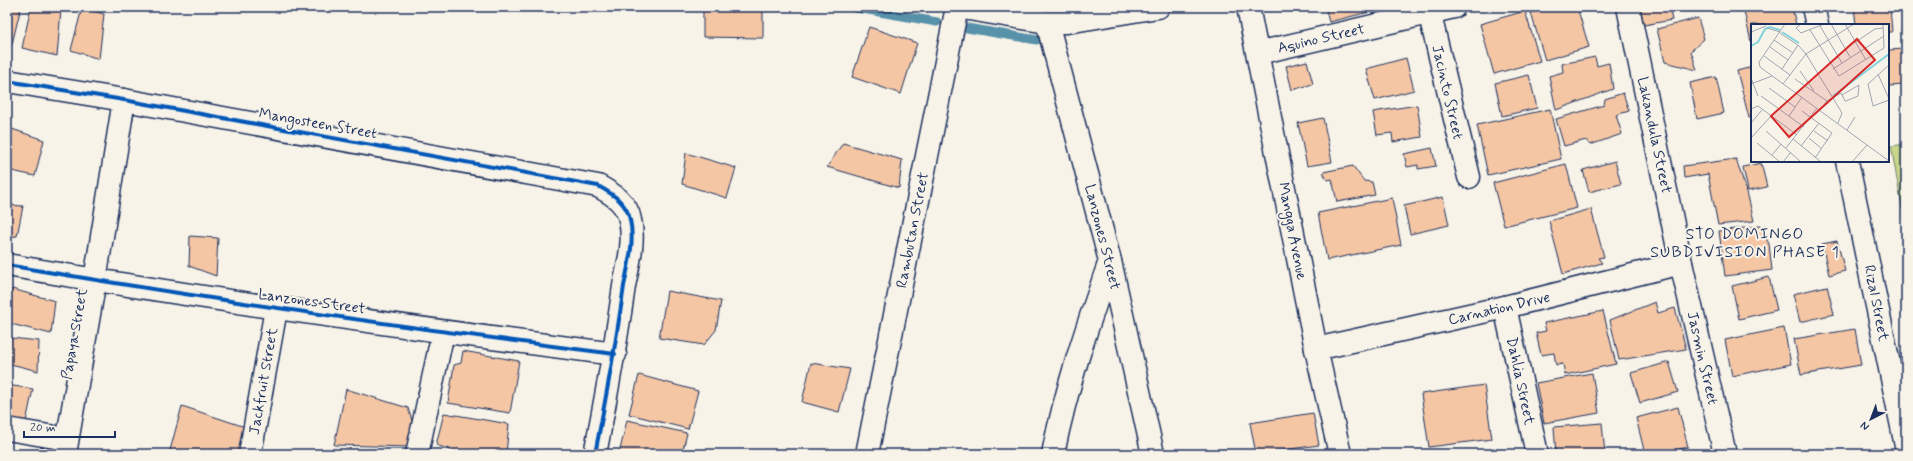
<svg xmlns="http://www.w3.org/2000/svg" width="1913" height="461" font-family="Mynerve,sans-serif">
	<style>
		.pitch { fill: #c9d689; stroke: #728274 }
		.lines { fill: none; stroke-linecap: round; stroke-linejoin: round }
		.stream { stroke: #5991aa; stroke-width: 9 }
		.building { fill: #f5c6a4; stroke: #1b2f5e }
		.minor-casing { stroke: #1b2f5e; stroke-width: 25 }
		.minor { stroke: #f7f3e8; stroke-width: 22 }
		.cycleway-casing { stroke: #f7f3e8; stroke-width: 6 }
		.cycleway { stroke: #0057b8; stroke-width: 4 }
		.labels { text-anchor: middle; stroke-width: 4; stroke-linejoin: round; paint-order: stroke }
		.street-label { font-size: 15px; fill: #1b2f5e; stroke: #f7f3e8 }
		.neighbourhood-label { font-size: 16px; letter-spacing: 1px; fill: #1b2f5e; stroke: #f7f3e8 }
		.inset-river { fill: none; stroke: #83d3dd; stroke-width: 2 }
		.inset-road { fill: none; stroke: #9fa5b1; stroke-width: 1 }
		.view { fill: #d62828; fill-opacity: 0.15; stroke: #d62828; stroke-width: 2 }
		.inset-edge { fill: none; stroke: #1b2f5e; stroke-width: 2 }
	</style>
	<rect width="100%" height="100%" fill="#f7f3e8"/>
	<filter id="ink" filterUnits="userSpaceOnUse"><feTurbulence type="fractalNoise" baseFrequency=".025" numOctaves="2"/><feDisplacementMap in="SourceGraphic" scale="8" xChannelSelector="R" yChannelSelector="G"/><feConvolveMatrix kernelMatrix="1 2 1 2 8 2 1 2 1" color-interpolation-filters="sRGB"/></filter>
	<g filter="url(#ink)">
		<path class="pitch" d="M1906 144V230L1891 146Z"/>
		<g class="lines">
			<g class="stream">
				<path d="M851 7 937 22"/>
				<path d="M967 28 1037 40"/>
			</g>
		</g>
		<g class="building">
			<path d="M7 7H21L12 44 7 43Z"/>
			<path d="M31 7 61 10 57 56 22 48Z"/>
			<path d="M1284 7H1301L1285 11Z"/>
			<path d="M1325 7H1368L1369 12 1329 22Z"/>
			<path d="M1553 7H1577L1589 47 1545 60 1531 13Z"/>
			<path d="M1640 7H1669L1672 20 1644 25Z"/>
			<path d="M1743 7H1792L1796 25H1752V46Z"/>
			<path d="M1854 7H1890L1892 32H1888V25H1856Z"/>
			<path d="M82 8 104 14 99 59 71 50Z"/>
			<path d="M703 8H763V38L703 37Z"/>
			<path d="M1525 11 1540 61 1494 74 1480 24Z"/>
			<path d="M1698 18 1704 39 1691 51 1697 70 1665 62 1657 29Z"/>
			<path d="M869 27 917 43 901 94 852 77Z"/>
			<path d="M1906 49V85L1888 86V50Z"/>
			<path d="M1595 57 1597 66 1609 63 1613 89 1556 110 1549 76 1563 72 1562 64Z"/>
			<path d="M1406 58 1414 90 1375 100 1366 69Z"/>
			<path d="M1307 61 1313 84 1292 90 1286 66Z"/>
			<path d="M1752 67V117L1749 118 1737 71Z"/>
			<path d="M1529 75 1537 108 1502 116 1495 83Z"/>
			<path d="M1716 77 1724 113 1697 119 1690 83Z"/>
			<path d="M1623 93 1629 111 1616 115 1622 134 1590 145 1586 140 1564 146 1556 119 1604 105 1605 99Z"/>
			<path d="M1417 105 1422 137 1393 142 1392 133 1377 135 1373 112Z"/>
			<path d="M1550 109 1561 159 1488 175 1477 125Z"/>
			<path d="M1323 118 1332 162 1307 166 1298 123Z"/>
			<path d="M12 129 44 140 35 176 7 170Z"/>
			<path d="M843 143 902 160 899 188 827 167Z"/>
			<path d="M1432 148 1436 166 1418 169V165L1407 167 1404 154Z"/>
			<path d="M686 153 736 168 727 198 682 184Z"/>
			<path d="M1736 159 1747 192 1754 221 1718 225 1708 174 1684 178 1683 166Z"/>
			<path d="M1615 161 1621 184 1589 192 1583 170Z"/>
			<path d="M1761 163 1767 187 1748 191 1743 167Z"/>
			<path d="M1566 164 1577 208 1504 226 1493 183Z"/>
			<path d="M1353 166 1364 181 1372 182 1375 195 1337 202 1332 179 1327 180 1323 172Z"/>
			<path d="M1443 197 1449 225 1410 234 1404 206Z"/>
			<path d="M1392 198 1401 245 1327 260 1318 213Z"/>
			<path d="M7 205 23 206 17 236 7 237Z"/>
			<path d="M1591 209 1604 257 1598 258 1602 263 1563 274 1549 221Z"/>
			<path d="M1760 226 1769 244 1772 270 1725 276 1719 231Z"/>
			<path d="M190 236 218 238 216 276 189 266Z"/>
			<path d="M1837 241 1845 271 1829 275 1822 244Z"/>
			<path d="M1769 277 1777 310 1739 319 1732 286Z"/>
			<path d="M1827 286 1834 314 1800 322 1793 294Z"/>
			<path d="M12 289 55 301 51 334 7 323V299Z"/>
			<path d="M667 291 721 301 716 330 704 345 659 338Z"/>
			<path d="M1655 302 1658 313 1675 308 1686 349 1619 360 1610 320Z"/>
			<path d="M1603 311 1616 364 1565 375 1563 364 1556 365 1554 353 1541 355 1536 333 1546 331 1544 323Z"/>
			<path d="M1784 328 1791 364 1732 376 1725 340Z"/>
			<path d="M1855 329 1861 365 1801 375 1794 339Z"/>
			<path d="M11 338 39 341 38 371 7 363V349Z"/>
			<path d="M463 351 519 361 510 413 448 403 454 365 461 363Z"/>
			<path d="M1669 362 1678 392 1640 403 1631 373Z"/>
			<path d="M811 363 850 369 839 412 802 402Z"/>
			<path d="M1592 373 1599 413 1544 423 1536 383Z"/>
			<path d="M639 375 698 391 688 429 629 414Z"/>
			<path d="M7 385 33 389 26 422 7 420Z"/>
			<path d="M1484 385 1492 439 1429 447 1421 394Z"/>
			<path d="M346 389 408 408 414 427 411 447 334 445Z"/>
			<path d="M182 406 248 428 241 454H169Z"/>
			<path d="M1678 407 1688 447 1660 454H1645L1636 418Z"/>
			<path d="M444 413 509 424 506 454H462L436 445Z"/>
			<path d="M1313 413 1319 445 1256 454 1250 423Z"/>
			<path d="M627 420 687 433 682 454H619Z"/>
			<path d="M1602 423 1605 454H1556L1554 427Z"/>
		</g>
		<g class="lines">
			<defs>
				<g id="minor">
					<path d="M957 7 1047 22H1067L1158 7"/>
					<path d="M1248 7 1316 349 1340 454"/>
					<path d="M1428 7 1469 177"/>
					<path d="M1628 7 1681 263 1725 454"/>
					<path d="M1813 7 1817 25"/>
					<path d="M1047 22 1110 261 1153 454"/>
					<path d="M1258 53 1454 7"/>
					<path d="M7 81 124 100 598 186C613 194 627 203 630 220 635 241 628 266 624 286 616 343 606 398 595 454"/>
					<path d="M1847 161 1906 446"/>
					<path d="M7 265C209 300 411 328 615 354"/>
					<path d="M1505 307 1537 454"/>
					<path d="M1316 349 1505 307 1681 263"/>
					<path d="M7 429 67 439"/>
					<path d="M65 454 95 280 124 100"/>
					<path d="M250 454 276 309"/>
					<path d="M417 454 443 332"/>
					<path d="M867 454 957 7"/>
					<path d="M1053 454C1066 388 1088 324 1110 261"/>
				</g>
			</defs>
			<use href="#minor" class="minor-casing"/>
			<use href="#minor" class="minor"/>
			<defs>
				<g id="cycleway">
					<path d="M7 81 124 100 598 186C613 194 627 203 630 220 635 241 628 266 624 286 616 343 606 398 595 454"/>
					<path d="M7 265C209 300 411 328 615 354"/>
				</g>
			</defs>
			<use href="#cycleway" class="cycleway-casing"/>
			<use href="#cycleway" class="cycleway"/>
		</g>
	</g>
	<g class="labels">
		<g class="street-label">
			<text transform="translate(1321 38) rotate(-13)" y="5">Aquino Street</text>
			<text transform="translate(1448 92) rotate(77)" y="5">Jacinto Street</text>
			<text transform="translate(318 123) rotate(10)" y="5">Mangosteen Street</text>
			<text transform="translate(1655 135) rotate(78)" y="5">Lakandula Street</text>
			<text transform="translate(912 230) rotate(-79)" y="5">Rambutan Street</text>
			<text transform="translate(1293 231) rotate(79)" y="5">Mangga Avenue</text>
			<text transform="translate(1103 237) rotate(76)" y="5">Lanzones Street</text>
			<text transform="translate(312 301) rotate(8)" y="5">Lanzones Street</text>
			<text transform="translate(1877 303) rotate(79)" y="5">Rizal Street</text>
			<text transform="translate(1499 308) rotate(-13)" y="5">Carnation Drive</text>
			<text transform="translate(74 334) rotate(-80)" y="5">Papaya Street</text>
			<text transform="translate(1703 358) rotate(77)" y="5">Jasmin Street</text>
			<text transform="translate(263 381) rotate(-80)" y="5">Jackfruit Street</text>
			<text transform="translate(1521 381) rotate(78)" y="5">Dahlia Street</text>
		</g>
		<g class="neighbourhood-label">
			<text x="1745" y="239">STO DOMINGO<tspan x="1745" dy="18">SUBDIVISION PHASE 1</tspan></text>
		</g>
	</g>
	<g transform="translate(1751 24)">
		<rect width="138" height="138" fill="#f7f3e8"/>
		<path class="inset-river" d="M31 8 48 19M0 22 7 18 14 5 19 3 29 6M82 72 138 30"/>
		<path class="inset-road" d="M50 0 45 4 50 9 73 0M80 0 99 33M94 0 115 36M69 2 91 39M16 4 29 8M59 6 88 52 133 24 132 0M0 8 15 2M29 9 47 21 55 30 91 89 87 99M23 16 42 29M103 19 124 5 132 4M19 23 37 36M13 32 39 51M138 41 117 60 122 82 138 76M9 43 138 137M9 43 8 38 34 0M31 45 47 21M82 45 133 12M49 47 63 67M127 50 138 75M0 54 7 72M44 55 76 77M0 60 21 52M32 60 55 30 103 0M18 64 44 83M10 72 53 103M0 85 7 82 46 111M69 86 76 77 90 69 94 77H95L107 72 108 61 91 71M51 87 81 109 64 134M38 92 51 73M0 99 11 86M96 106 104 93M15 107 50 138M63 107 77 117M0 114 20 92M58 114 71 125M42 115 69 137M6 119 29 138M50 122 68 99M35 124 66 84M21 131 30 120M32 138 40 128M101 138 116 121"/>
		<path class="view" d="M106 15 124 36 38 113 20 92Z"/>
		<rect width="138" height="138" class="inset-edge"/>
	</g>
	<rect width="1913" height="461" fill="none" stroke="#f7f3e8" stroke-width="24"/>
	<rect x="12" y="12" width="1889" height="437" fill="none" stroke="#1b2f5e" stroke-width="1.5" filter="url(#ink)"/>
	<g transform="translate(1871 419) rotate(222)" stroke="#f7f3e8" stroke-width="3" paint-order="stroke">
	<path d="M0-3L7 15L0 10L-7 15Z" fill="#1b2f5e"/>
	<text y="-6" font-size="11" font-weight="bold" text-anchor="middle" fill="#1b2f5e">N</text>
	</g>
	<path d="M24 431v6h91v-6" fill="none" stroke="#1b2f5e" stroke-width="2"/>
	<text x="30" y="431" font-size="12" fill="#1b2f5e" stroke="#f7f3e8" stroke-width="3" paint-order="stroke">20 m</text>
</svg>
